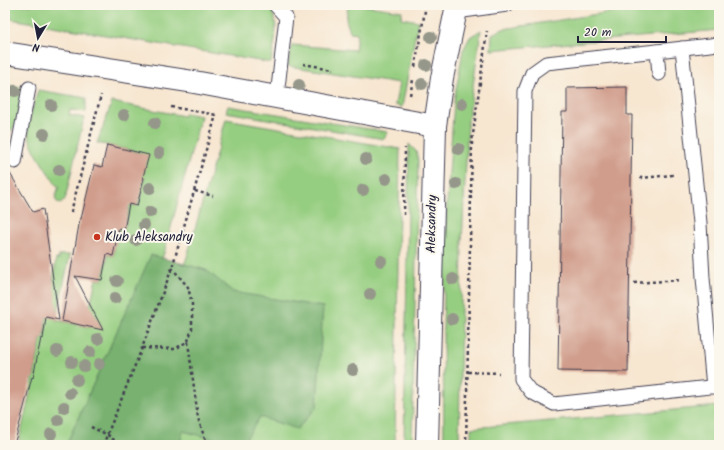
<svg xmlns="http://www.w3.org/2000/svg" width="724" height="450" font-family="Kalam,sans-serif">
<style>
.green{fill:#96ce81;stroke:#5c785e}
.forest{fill:#78b16f;stroke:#4d6a55}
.building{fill:#d09c8b}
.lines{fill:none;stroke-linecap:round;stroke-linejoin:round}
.lane-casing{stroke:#423f51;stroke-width:15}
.street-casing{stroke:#423f51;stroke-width:24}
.path{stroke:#423f51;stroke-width:2.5;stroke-dasharray:3 3;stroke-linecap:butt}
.lane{stroke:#fff;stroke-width:13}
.street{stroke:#fff;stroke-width:22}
.tree{fill:#95978a}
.poi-dot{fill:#c8321e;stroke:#fbf7ec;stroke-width:1.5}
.labels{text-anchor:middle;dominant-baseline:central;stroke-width:4;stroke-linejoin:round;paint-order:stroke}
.street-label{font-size:13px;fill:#22223b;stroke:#fbf7ec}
.poi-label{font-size:13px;fill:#22223b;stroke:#fbf7ec;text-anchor:start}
</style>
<rect width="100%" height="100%" fill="#fbf7ec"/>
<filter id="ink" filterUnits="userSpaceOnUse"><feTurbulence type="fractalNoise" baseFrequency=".025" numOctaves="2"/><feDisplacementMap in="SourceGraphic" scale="8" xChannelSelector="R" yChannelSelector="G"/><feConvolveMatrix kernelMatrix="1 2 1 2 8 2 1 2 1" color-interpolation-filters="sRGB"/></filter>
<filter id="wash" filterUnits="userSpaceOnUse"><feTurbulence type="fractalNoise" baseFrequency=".012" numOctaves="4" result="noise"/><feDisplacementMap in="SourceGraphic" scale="16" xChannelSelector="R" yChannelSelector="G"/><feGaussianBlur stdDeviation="0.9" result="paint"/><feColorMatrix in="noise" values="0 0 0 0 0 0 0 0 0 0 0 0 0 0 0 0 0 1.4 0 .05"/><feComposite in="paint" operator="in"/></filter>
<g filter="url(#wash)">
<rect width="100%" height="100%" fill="#f7e6d0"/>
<g class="green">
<path d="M5,5h262c15,16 7,38 4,58l-266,-45z"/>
<polygon points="348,5 361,5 402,11 401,18 418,21 402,107 395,105 399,83 288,66 292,45 355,50 357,33 350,32 346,20"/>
<polygon points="655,5 719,5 719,30 491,50 492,34 503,29"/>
<polygon points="481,30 468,121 462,242 459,445 444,445 443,330 446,217 454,101 463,50 470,37"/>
<path d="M5,85l16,2c-2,16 1,40 -16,48v-34l4,-10 -4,-1z"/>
<path d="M38,90l48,8v14l-16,-2 -1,5 15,3 -19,82 -6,4 -4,-5 4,-13h-2c-9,-14 -31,-43 -29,-59 2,-13 7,-25 10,-37z"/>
<path d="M112,102l72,14 1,-3 16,3 -37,137 -63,172 -10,20h-73l16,-69 7,-37h3l5,-41h2l5,-39h3v-4h11l-14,65 33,7h3l5,-6c-1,-6 -3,-9 -8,-11l7,-31 6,1 6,-25 5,1 6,-27 5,1 6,-25 8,1 7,-28 -10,-2 7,-23 -45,-10z"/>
<polygon points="228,106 388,132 384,139 226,112"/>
<polygon points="226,119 400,149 395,445 113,445 123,427 187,257"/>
<polygon points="409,144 416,151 418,160 412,445 404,445"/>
<polygon points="719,406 719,445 471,445 471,428"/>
</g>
<polygon class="forest" points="151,255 206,270 233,292 323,307 317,407 297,429 260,417 242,445 237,445 183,431 180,445 66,445"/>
<g id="blocks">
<g class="building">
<polygon points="627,87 627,115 632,115 628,372 558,371 562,112 567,112 567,88"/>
<polygon points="107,145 149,155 143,177 144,178 137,206 129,204 124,230 119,228 113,256 107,254 102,280 75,276 103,330 62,321 80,219 81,219 94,165 102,167"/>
<polygon points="5,165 33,212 43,209 59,320 46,317 43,339 41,338 33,378 32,377 14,445 5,445"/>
</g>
</g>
</g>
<g filter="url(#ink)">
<use href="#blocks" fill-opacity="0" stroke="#423f51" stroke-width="1"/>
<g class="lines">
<defs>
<g id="lane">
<polyline points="275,5 286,17 277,97"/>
<polyline points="456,12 507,5"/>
<polyline points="682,48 700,223 703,278 713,387"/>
<polyline points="657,51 546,63 532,73 525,91 521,379 531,392 554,404 719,386"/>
<polyline points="659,74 657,51 719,44"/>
<polyline points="15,162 29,88"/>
</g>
<g id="street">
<polyline points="5,53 194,82 435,126"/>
<polyline points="427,445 435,126 442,78 457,5"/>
</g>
</defs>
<use href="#lane" class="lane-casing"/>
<use href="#street" class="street-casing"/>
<g class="path">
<polyline points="416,5 425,7"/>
<polyline points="303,64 333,69"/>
<polyline points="415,67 426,5"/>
<polyline points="410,95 413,80"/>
<polyline points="171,107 217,115"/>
<polyline points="640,178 673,175"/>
<polyline points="195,191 213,196"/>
<polyline points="71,212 101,95"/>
<polyline points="404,215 405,148"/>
<polyline points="634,283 681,280"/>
<polyline points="188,342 198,418 207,445"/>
<polyline points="142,348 175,349 188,341 192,329 192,304 188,287 172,268"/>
<polyline points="468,372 499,373"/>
<polyline points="91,427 108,435 120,445"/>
<polyline points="103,445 142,348 172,268 216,115"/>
<polyline points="466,445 472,142 487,31"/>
</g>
<use href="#lane" class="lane"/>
<use href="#street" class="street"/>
</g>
<g class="tree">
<circle cx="431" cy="37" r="6"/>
<circle cx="426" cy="65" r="6"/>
<circle cx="422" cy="84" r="6"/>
<circle cx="299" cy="85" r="6"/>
<circle cx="15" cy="91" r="6"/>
<circle cx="462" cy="104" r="6"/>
<circle cx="51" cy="105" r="6"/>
<circle cx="124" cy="115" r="6"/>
<circle cx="155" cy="123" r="6"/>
<circle cx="44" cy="134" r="6"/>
<circle cx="459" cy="149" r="6"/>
<circle cx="159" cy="153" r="6"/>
<circle cx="366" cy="159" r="6"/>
<circle cx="59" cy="170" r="6"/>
<circle cx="386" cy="179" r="6"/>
<circle cx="456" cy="184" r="6"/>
<circle cx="150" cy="188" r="6"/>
<circle cx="363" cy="190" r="6"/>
<circle cx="150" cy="212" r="6"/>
<circle cx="144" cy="225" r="6"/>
<circle cx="136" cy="240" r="6"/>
<circle cx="381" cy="261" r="6"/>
<circle cx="453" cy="279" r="6"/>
<circle cx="117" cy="281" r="6"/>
<circle cx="370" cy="294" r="6"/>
<circle cx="115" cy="298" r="6"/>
<circle cx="452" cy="319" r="6"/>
<circle cx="98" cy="339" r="6"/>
<circle cx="57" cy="351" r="6"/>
<circle cx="90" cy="352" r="6"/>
<circle cx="72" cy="362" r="6"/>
<circle cx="99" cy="364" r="6"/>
<circle cx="84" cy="366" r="6"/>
<circle cx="353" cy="370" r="6"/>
<circle cx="77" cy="380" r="6"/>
<circle cx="70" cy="393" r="6"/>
<circle cx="64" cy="407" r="6"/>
<circle cx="58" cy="420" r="6"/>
<circle cx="51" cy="434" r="6"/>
</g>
</g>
<circle class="poi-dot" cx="97" cy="237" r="4"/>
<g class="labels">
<g class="street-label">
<text transform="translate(432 224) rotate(-89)">Aleksandry</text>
</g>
<g class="poi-label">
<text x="105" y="237">Klub Aleksandry</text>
</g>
</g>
<rect width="724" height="450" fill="none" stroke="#fbf7ec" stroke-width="20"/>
<g transform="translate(38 38) rotate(190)" stroke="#fbf7ec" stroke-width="3" paint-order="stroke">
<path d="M0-3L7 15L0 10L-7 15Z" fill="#22223b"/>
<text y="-6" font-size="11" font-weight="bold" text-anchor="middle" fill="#22223b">N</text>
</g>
<path d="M578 36v6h88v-6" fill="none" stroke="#22223b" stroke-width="2"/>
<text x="584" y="36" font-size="12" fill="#22223b" stroke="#fbf7ec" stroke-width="3" paint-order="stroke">20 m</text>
</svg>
